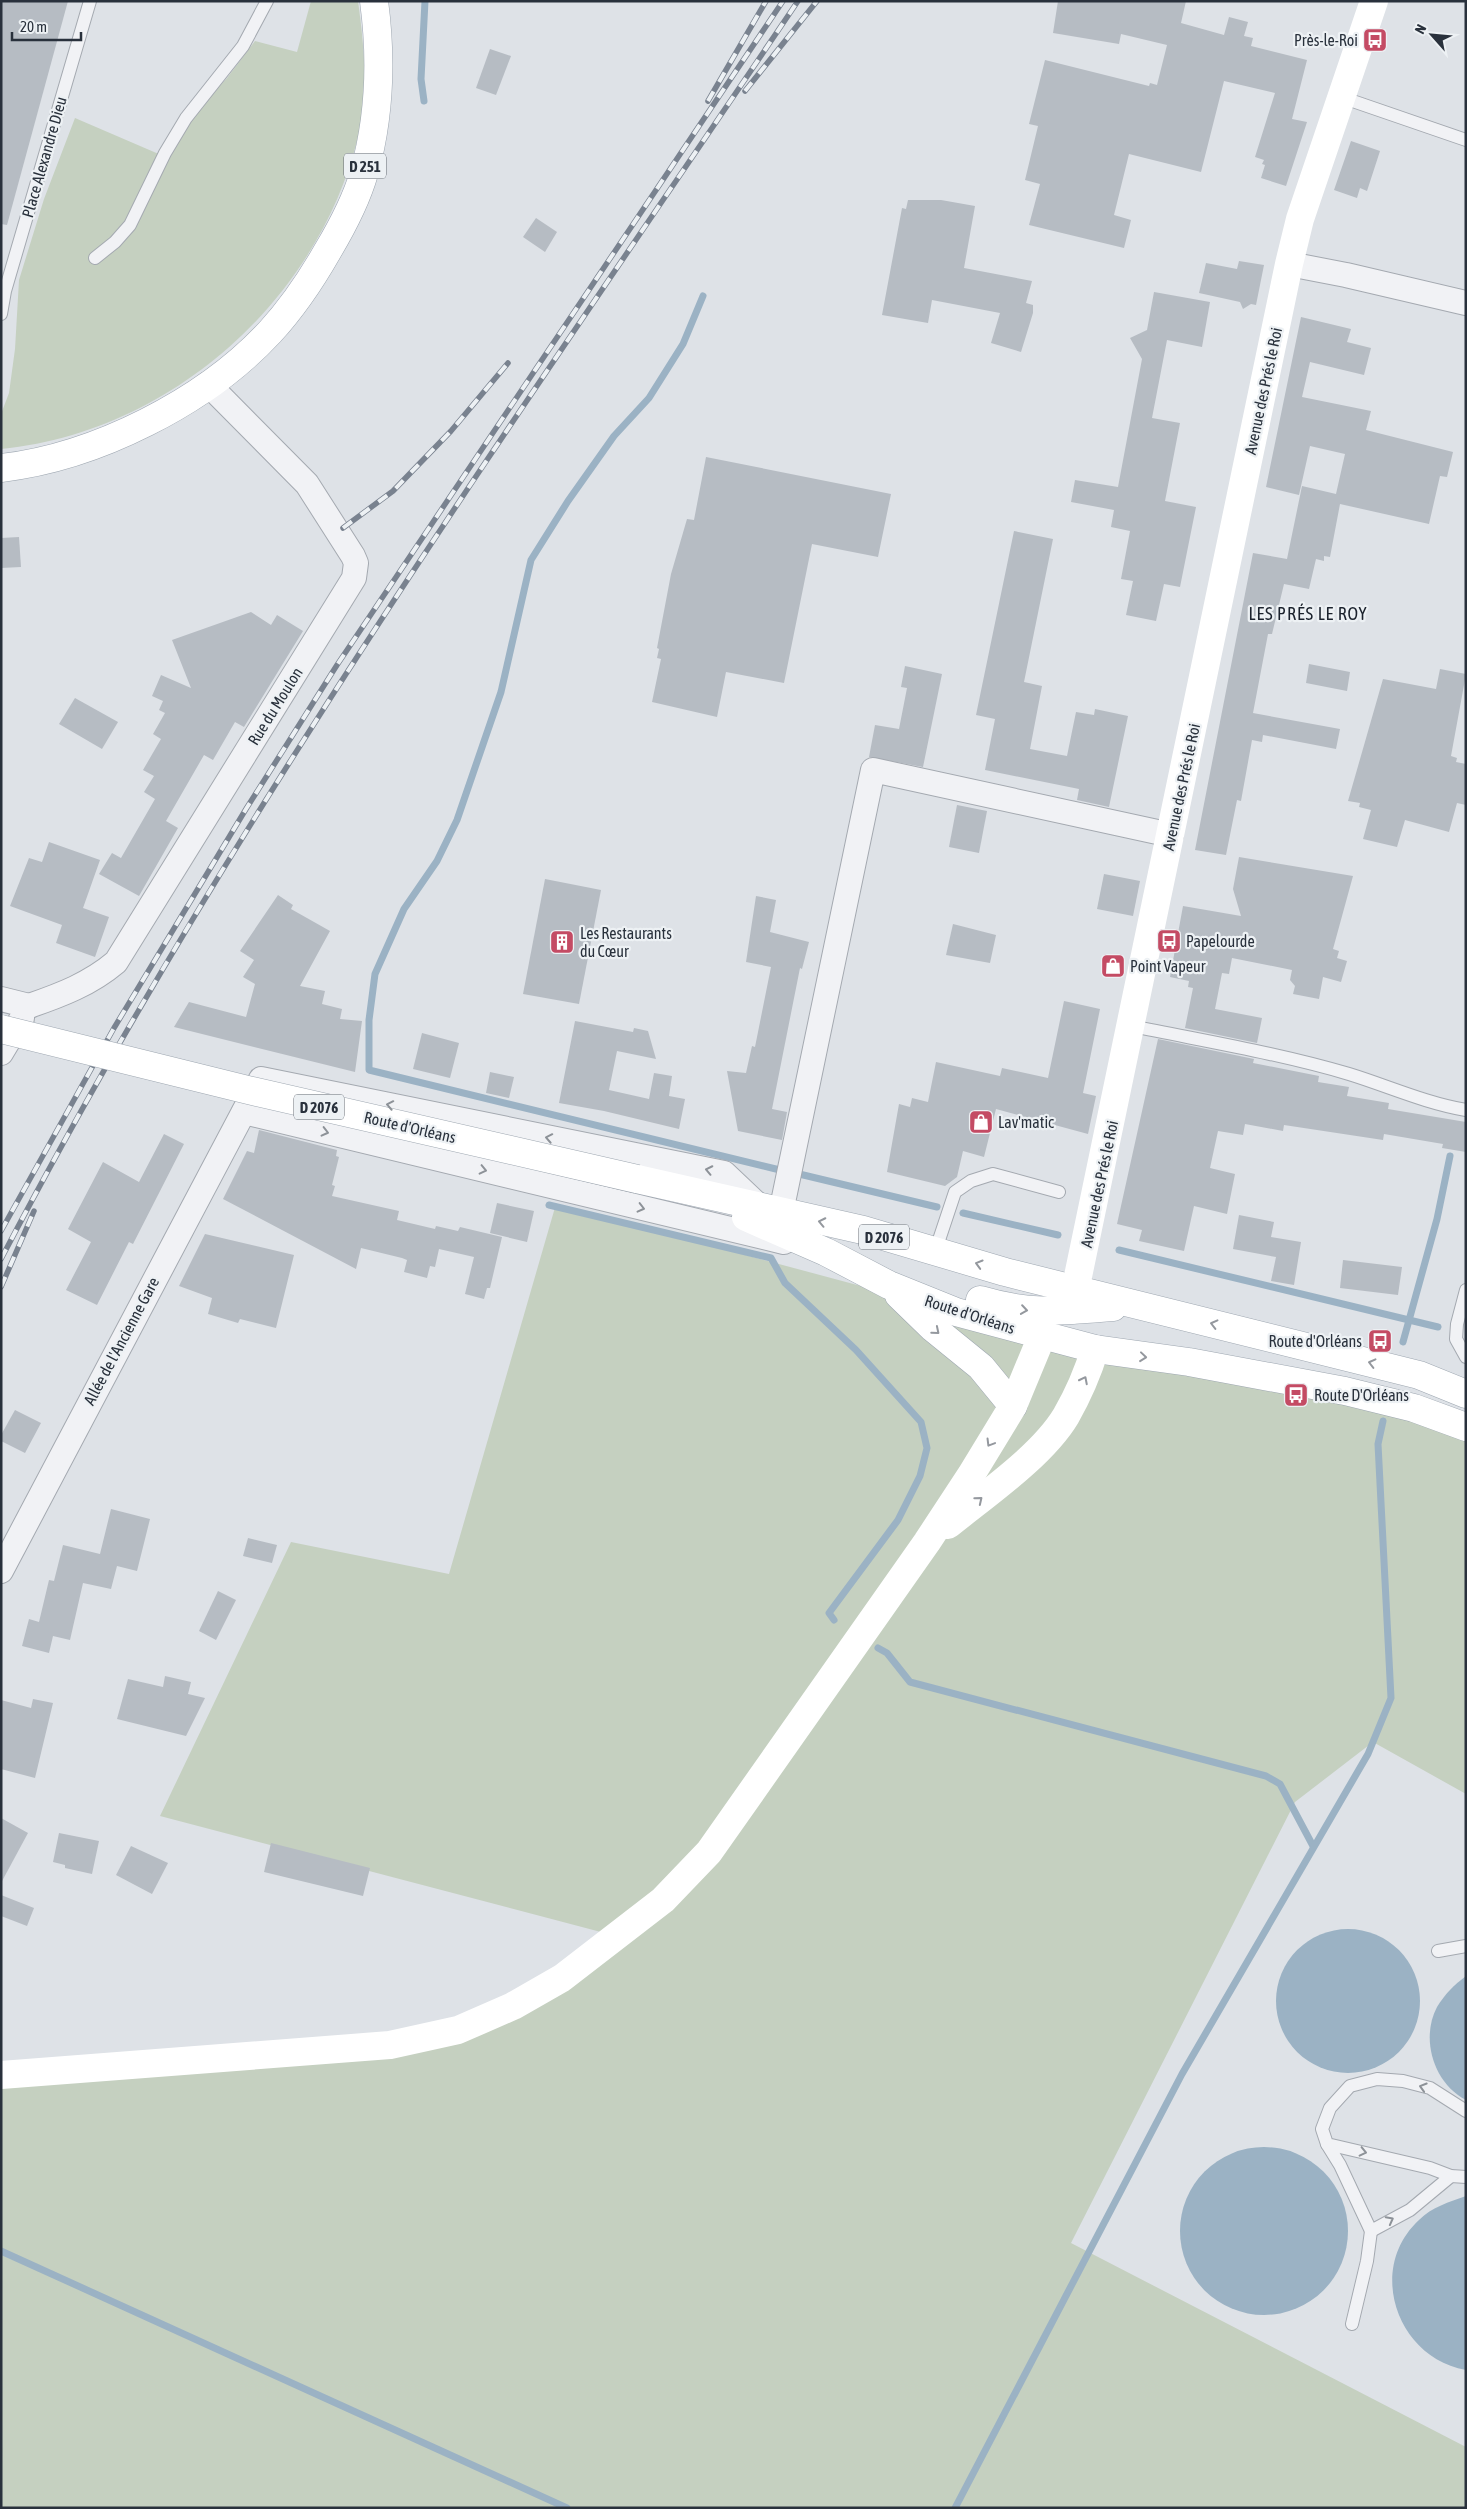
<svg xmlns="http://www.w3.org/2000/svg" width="1467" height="2509" font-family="'Asap Condensed',sans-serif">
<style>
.green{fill:#c5d0c0}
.water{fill:#9bb2c4}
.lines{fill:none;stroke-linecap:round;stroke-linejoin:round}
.stream{stroke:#9bb2c4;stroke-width:7}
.building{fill:#b6bcc3}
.service-casing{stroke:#a4a9b0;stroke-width:14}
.minor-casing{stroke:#a4a9b0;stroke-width:26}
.primary-casing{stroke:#9ea7b1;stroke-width:29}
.service{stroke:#f1f2f5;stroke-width:12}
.minor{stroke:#f1f2f5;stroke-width:24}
.secondary{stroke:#fff;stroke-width:28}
.primary{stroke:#fff;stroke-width:28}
.rail-casing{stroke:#79828f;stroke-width:5.5}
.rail{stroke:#edf1f4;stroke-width:4;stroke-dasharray:11;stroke-linecap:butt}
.primary-bridge-casing{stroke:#9ea7b1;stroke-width:29;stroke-linecap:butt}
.primary-bridge{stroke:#fff;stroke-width:28}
.oneway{stroke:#8d9298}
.oneway2{stroke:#94989e}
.labels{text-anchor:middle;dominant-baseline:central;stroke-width:4.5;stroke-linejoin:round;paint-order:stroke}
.shield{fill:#edf1f4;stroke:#646b73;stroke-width:1}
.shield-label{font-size:15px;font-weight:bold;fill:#29313c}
.poi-label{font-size:16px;fill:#29313c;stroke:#edf1f4;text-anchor:start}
.street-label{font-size:16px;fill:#29313c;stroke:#edf1f4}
.neighbourhood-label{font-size:18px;letter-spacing:1px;fill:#1b222d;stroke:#edf1f4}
</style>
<rect width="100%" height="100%" fill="#dee2e7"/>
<g class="green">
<path d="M311,1h47c6,44 11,92 0,136 -40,164 -189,296 -357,312v-35l8,-21 6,-44 4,-69 25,-81 31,-81 93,40 30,-49 29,-31 28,-37 42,11z"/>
<polygon points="556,1204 1095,1349 1466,1419 1466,1794 1373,1742 1295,1802 1071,2243 1466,2447 1466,2508 1,2508 1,2074 458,2030 616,1936 160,1816 291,1542 449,1574"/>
</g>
<g class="water">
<circle cx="1348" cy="2001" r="72"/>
<path d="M1466,1976v124c-32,-16 -46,-61 -29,-93 8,-13 17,-22 29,-31z"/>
<circle cx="1264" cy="2231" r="84"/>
<path d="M1466,2196v174c-69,-12 -100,-101 -47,-150 13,-13 30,-18 47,-24z"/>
</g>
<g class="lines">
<g class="stream">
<polyline points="424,101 421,79 425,1"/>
<polyline points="703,296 683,344 649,398 614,436 568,501 531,560 501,692 457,820 437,861 404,909 375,974 369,1020 369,1070 780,1170"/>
<polyline points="795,1173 937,1207"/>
<polyline points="549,1205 771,1258 785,1283 856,1350 921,1422 927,1448 920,1476 898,1520 829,1613 834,1620"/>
<polyline points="963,1213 1058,1235"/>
<polyline points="1119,1250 1438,1327"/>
<polyline points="1403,1342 1437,1219 1450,1156"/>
<polyline points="878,1648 887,1653 910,1682 1266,1776 1280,1784 1313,1846"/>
<polyline points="1,2251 567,2508"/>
<polyline points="955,2508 1182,2074 1368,1754 1391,1698 1378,1444 1383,1421"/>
</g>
</g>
<g class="building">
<polygon points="1,1 68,1 7,225 1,224"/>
<polygon points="1058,1 1186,1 1181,23 1224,35 1229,17 1248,22 1244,36 1253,38 1251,46 1307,60 1292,119 1307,122 1286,186 1261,178 1265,165 1262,164 1264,160 1255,157 1275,93 1224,81 1201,172 1129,154 1114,215 1131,220 1124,248 1029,225 1040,184 1025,180 1038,126 1029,124 1045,60 1149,86 1150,83 1157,85 1167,45 1121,34 1119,44 1053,33"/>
<polygon points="490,49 511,56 496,95 476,88"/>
<polygon points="1351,141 1380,151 1367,191 1360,188 1357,198 1334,190"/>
<polygon points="908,200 941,200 975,206 964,268 1032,281 1026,303 1033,305 1033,313 1021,352 991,343 1000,313 932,300 928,323 882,315 902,208 906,209"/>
<polygon points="536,218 557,232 545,252 523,237"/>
<polygon points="1239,261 1264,265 1256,305 1251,304 1243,309 1240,302 1199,293 1206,263 1237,269"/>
<polygon points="1154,292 1210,302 1202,347 1167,340 1152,418 1180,423 1165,501 1196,507 1180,587 1164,584 1156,621 1126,615 1133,581 1121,579 1130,531 1111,527 1114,510 1071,502 1075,480 1118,487 1142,359 1130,338 1147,330"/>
<polygon points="1301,317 1351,329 1347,342 1371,348 1364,375 1310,362 1302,397 1371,411 1366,430 1453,452 1447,477 1440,476 1429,524 1340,504 1330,557 1324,556 1324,561 1316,559 1309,589 1284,584 1272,634 1268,634 1253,713 1340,729 1336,749 1263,735 1262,742 1252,740 1241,801 1237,800 1226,855 1195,850 1253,553 1287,559 1302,486 1336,494 1345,454 1310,446 1299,495 1266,487"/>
<polygon points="706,457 891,494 878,557 812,544 784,683 726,672 717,717 652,702 661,659 657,658 659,649 657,648 671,574 687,519 694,520"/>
<polygon points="1014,531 1053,539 1024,682 1042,686 1030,749 1067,756 1076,712 1094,715 1095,709 1128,716 1109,807 1077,800 1079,789 985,770 995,719 976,715"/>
<polygon points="19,537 21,567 1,568 1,538"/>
<polygon points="251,612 271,625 277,615 303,631 244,727 235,722 213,760 204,755 166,821 178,828 139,896 99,874 112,853 121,858 155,799 144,792 154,776 143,770 161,739 153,734 165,713 159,710 163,701 152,696 161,675 191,688 172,640"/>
<polygon points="1309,664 1350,672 1347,691 1306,683"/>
<polygon points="905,666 942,674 923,767 869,757 875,725 899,729 907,688 901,687"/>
<polygon points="1440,669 1466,674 1451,756 1457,758 1456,762 1466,764 1466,805 1457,803 1449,832 1405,820 1397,847 1363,839 1371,810 1359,807 1360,803 1348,801 1383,679 1436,689"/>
<polygon points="75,698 118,722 102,749 59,724"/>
<polygon points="957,805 987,811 979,853 949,847"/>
<polygon points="49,842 100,860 83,908 109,917 95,957 56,943 62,925 10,906 29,858 42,862"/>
<polygon points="1239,857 1353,876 1333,949 1339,951 1337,958 1347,961 1341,982 1323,977 1319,999 1293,994 1295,986 1290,980 1292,970 1232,958 1229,974 1222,973 1215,1009 1262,1018 1257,1043 1185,1028 1193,988 1188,987 1189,981 1170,977 1183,906 1241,916 1233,889"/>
<polygon points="1104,874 1140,881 1133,916 1097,909"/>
<polygon points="545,879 601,890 579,1004 523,994"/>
<polygon points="278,895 293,905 291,909 330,931 300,986 325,991 322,1004 342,1009 340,1019 362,1021 355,1072 174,1027 189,1002 246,1017 255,984 243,977 254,960 240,951"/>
<polygon points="756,896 776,900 770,932 809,942 802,969 800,968 772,1109 787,1112 782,1140 738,1131 727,1071 746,1073 752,1046 755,1047 771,967 746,962"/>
<polygon points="953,924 996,935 990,963 946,955"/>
<polygon points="1064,1001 1100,1009 1083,1093 1096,1096 1088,1134 996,1109 984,1157 963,1151 957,1177 945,1186 887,1172 899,1104 910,1107 912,1098 928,1102 936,1062 1000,1076 1002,1068 1048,1078"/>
<polygon points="575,1021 633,1032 634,1028 648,1031 656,1059 617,1051 609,1090 649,1099 654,1073 672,1076 669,1096 685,1099 679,1129 604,1111 559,1103"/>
<polygon points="422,1033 459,1043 450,1078 413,1069"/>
<polygon points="1158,1039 1254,1059 1253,1063 1319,1076 1318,1082 1349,1087 1347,1096 1389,1103 1388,1109 1466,1122 1466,1152 1442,1148 1443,1144 1384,1134 1383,1140 1284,1125 1283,1131 1245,1124 1243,1135 1218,1131 1210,1168 1235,1174 1227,1214 1194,1206 1184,1251 1139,1241 1142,1230 1117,1224"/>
<polygon points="490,1072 514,1077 509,1098 486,1093"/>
<polygon points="259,1130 337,1150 336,1156 339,1157 332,1185 335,1186 332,1196 399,1211 397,1220 435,1229 436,1226 458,1231 460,1227 502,1237 490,1288 487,1288 484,1299 465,1294 474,1257 439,1249 435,1267 430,1266 427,1278 404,1272 407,1260 402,1258 361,1248 356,1269 223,1199 247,1151 254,1153"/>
<polygon points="164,1134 184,1144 133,1244 129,1242 97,1305 66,1290 91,1242 68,1229 103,1162 139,1182"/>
<polygon points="497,1203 534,1211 527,1242 490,1233"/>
<polygon points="1239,1215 1274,1222 1271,1237 1301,1242 1294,1285 1271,1281 1276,1257 1233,1249"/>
<polygon points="205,1234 294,1255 276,1328 240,1319 238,1323 208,1314 212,1298 179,1286"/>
<polygon points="1343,1260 1402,1267 1398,1295 1340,1288"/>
<polygon points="15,1410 41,1423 25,1453 1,1441 1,1435"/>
<polygon points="111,1509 150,1519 137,1571 117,1566 111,1589 83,1583 70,1640 53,1636 49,1653 22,1646 29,1619 39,1622 49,1580 54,1581 63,1545 100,1554"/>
<polygon points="248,1538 277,1545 272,1563 243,1556"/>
<polygon points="218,1591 236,1600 216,1640 199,1631"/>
<polygon points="165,1676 191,1682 188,1694 205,1698 186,1736 117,1719 128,1679 163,1687"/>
<polygon points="33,1699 53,1703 35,1778 1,1769 1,1700 31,1708"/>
<polygon points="1,1818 28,1833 1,1883"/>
<polygon points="59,1833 99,1841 92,1874 65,1868 65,1865 53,1862"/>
<polygon points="271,1843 370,1868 363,1896 264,1872"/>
<polygon points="131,1846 168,1863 152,1894 116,1875"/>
<polygon points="1,1895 34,1908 27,1926 1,1916"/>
</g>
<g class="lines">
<defs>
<g id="service">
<polyline points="1341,97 1466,140"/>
<polyline points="95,258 115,242 130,225 165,153 186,118 243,46 267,1"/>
<polyline points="1,314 5,291 90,1"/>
<path d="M1132,1026c72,15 146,27 217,48 39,12 76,29 117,36"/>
<polyline points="935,1252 955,1192 971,1181 993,1174 1059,1192"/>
<polyline points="1466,1290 1457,1324 1456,1339 1466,1357"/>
<polyline points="1438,1951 1466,1946"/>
<polyline points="1466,2111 1430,2088 1403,2081 1377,2079 1350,2086 1330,2108 1322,2129 1327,2144 1430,2168 1451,2176 1466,2177"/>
<polyline points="1327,2144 1340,2165 1371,2231 1410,2210 1451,2176"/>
<polyline points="1352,2324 1367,2261 1371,2231"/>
</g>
<g id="minor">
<polyline points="1289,264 1346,275 1466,303"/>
<polyline points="1,999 29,1006"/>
<path d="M29,1006c32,-11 61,-22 87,-44l238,-384 2,-15 -3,-7 -46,-72 -99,-100"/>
<polyline points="1,1053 22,1018"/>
<polyline points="244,1112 784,1242"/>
<polyline points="781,1212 873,770 1171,835"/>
<polyline points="1,1571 261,1079 724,1173 761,1208"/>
</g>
<g id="primary">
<path d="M1,468c95,-11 204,-66 269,-136 22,-24 41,-52 57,-80 15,-25 29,-51 37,-79 16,-57 18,-112 10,-172"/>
<polyline points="637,1179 863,1230 1005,1272 1419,1375 1466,1394"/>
<polyline points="746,1217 826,1252 889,1285 956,1312 1095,1349 1189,1362 1345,1391 1414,1408 1466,1427"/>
<polyline points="899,1295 933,1328 981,1367 1013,1406"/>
<path d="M980,1300c50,15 82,11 133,7"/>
</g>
</defs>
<use href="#service" class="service-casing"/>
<use href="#minor" class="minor-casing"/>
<use href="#primary" class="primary-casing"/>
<use href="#service" class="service"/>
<use href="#minor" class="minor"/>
<g class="secondary">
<polyline points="1071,1310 1289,264 1300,219 1374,1"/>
<path d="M948,1525c37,-30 94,-69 118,-109 12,-21 22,-44 29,-67"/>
<polyline points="1,2075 390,2045 458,2030 513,2006 562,1978 663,1900 709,1852 927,1542 971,1475 1013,1406 1042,1336"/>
</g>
<use href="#primary" class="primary"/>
<defs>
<g id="rail">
<polyline points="745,91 817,1"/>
<polyline points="708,101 766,1"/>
<polyline points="343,528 393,491 451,431 508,363"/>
<polyline points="1,1231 114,1028 246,809 337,665 783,1"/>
<path d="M1,1259c230,-441 520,-847 797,-1258"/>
<polyline points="1,1287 34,1211"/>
</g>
</defs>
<use href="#rail" class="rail-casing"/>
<use href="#rail" class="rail"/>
<defs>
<polyline id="primary-bridge" points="1,1029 248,1090 637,1179"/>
</defs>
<use href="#primary-bridge" class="primary-bridge-casing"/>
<use href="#primary-bridge" class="primary-bridge"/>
</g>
<defs><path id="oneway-chevron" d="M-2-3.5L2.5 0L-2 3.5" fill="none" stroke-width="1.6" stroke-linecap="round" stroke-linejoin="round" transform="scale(1.25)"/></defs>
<g class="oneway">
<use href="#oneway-chevron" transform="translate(390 1105) rotate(-169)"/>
<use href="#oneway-chevron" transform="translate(325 1132) rotate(14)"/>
<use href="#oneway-chevron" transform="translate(549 1138) rotate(-169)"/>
<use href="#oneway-chevron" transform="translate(483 1170) rotate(13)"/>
<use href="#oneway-chevron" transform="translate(709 1170) rotate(-168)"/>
<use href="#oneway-chevron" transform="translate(641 1208) rotate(14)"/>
<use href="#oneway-chevron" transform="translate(1423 2087) rotate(-163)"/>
<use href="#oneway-chevron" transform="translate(1363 2152) rotate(13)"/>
<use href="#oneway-chevron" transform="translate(1390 2220) rotate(-28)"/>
</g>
<g class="oneway2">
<use href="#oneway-chevron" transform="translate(822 1222) rotate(-168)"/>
<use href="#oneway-chevron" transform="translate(979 1264) rotate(-164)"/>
<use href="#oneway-chevron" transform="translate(1024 1310) rotate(8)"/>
<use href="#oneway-chevron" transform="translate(1214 1324) rotate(-166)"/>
<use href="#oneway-chevron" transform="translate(936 1331) rotate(40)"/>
<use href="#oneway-chevron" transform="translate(1143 1357) rotate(6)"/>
<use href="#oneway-chevron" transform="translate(1372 1363) rotate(-166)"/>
<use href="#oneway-chevron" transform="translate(1084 1380) rotate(-63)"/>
<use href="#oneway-chevron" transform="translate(990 1443) rotate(121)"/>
<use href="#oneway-chevron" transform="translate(979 1500) rotate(-39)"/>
</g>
<defs>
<symbol id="bus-square" viewBox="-11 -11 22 22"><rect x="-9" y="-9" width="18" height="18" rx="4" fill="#c44b64" stroke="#edf1f4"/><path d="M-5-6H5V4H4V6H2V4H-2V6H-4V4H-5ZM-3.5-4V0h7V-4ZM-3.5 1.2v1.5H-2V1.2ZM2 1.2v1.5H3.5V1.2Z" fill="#fff"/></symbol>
<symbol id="building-square" viewBox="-11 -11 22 22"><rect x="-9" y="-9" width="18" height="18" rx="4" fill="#c44b64" stroke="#edf1f4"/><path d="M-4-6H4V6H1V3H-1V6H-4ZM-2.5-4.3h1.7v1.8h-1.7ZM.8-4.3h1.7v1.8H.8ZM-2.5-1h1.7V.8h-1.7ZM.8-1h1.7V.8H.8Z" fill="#fff"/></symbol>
<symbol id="shop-square" viewBox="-11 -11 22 22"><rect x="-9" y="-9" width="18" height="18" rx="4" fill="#c44b64" stroke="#edf1f4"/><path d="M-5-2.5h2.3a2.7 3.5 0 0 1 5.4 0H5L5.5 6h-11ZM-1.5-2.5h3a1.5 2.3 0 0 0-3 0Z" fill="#fff"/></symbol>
</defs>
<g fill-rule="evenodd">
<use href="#bus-square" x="1361" y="26" width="28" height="28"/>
<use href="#bus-square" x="1155" y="927" width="28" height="28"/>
<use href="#building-square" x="548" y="928" width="28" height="28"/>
<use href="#shop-square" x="1099" y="952" width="28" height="28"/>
<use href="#shop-square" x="967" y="1108" width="28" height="28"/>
<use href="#bus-square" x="1366" y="1327" width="28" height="28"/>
<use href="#bus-square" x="1282" y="1381" width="28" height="28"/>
</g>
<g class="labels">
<g class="shield">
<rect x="344" y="153.5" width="42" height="25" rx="4"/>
<rect x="294" y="1094.5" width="50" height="25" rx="4"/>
<rect x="859" y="1224.5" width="50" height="25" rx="4"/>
</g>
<g class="shield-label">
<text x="365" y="166">D 251</text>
<text x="319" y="1107">D 2076</text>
<text x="884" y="1237">D 2076</text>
</g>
<g class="poi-label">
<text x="1358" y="40" text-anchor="end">Près-le-Roi</text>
<text x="580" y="933">Les Restaurants<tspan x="580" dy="18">du Cœur</tspan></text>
<text x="1186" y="941">Papelourde</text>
<text x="1130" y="966">Point Vapeur</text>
<text x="998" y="1122">Lav'matic</text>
<text x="1362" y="1341" text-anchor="end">Route d'Orléans</text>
<text x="1314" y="1395">Route D'Orléans</text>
</g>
<g class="street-label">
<text transform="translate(44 157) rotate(-74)">Place Alexandre Dieu</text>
<text transform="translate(1263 391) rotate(-78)">Avenue des Prés le Roi</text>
<text transform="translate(275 706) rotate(-58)">Rue du Moulon</text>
<text transform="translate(1181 787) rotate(-78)">Avenue des Prés le Roi</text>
<text transform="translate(410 1127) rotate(13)">Route d'Orléans</text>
<text transform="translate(1099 1184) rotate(-78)">Avenue des Prés le Roi</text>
<text transform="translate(970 1314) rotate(18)">Route d'Orléans</text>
<text transform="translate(121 1341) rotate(-62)">Allée de l'Ancienne Gare</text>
</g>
<g class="neighbourhood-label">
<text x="1308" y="613">LES PRÉS LE ROY</text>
</g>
</g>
<rect width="1467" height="2509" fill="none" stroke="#29313c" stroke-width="5"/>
<g transform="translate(1432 35) rotate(297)" stroke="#edf1f4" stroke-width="4" paint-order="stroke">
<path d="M0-4L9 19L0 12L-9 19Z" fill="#29313c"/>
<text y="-8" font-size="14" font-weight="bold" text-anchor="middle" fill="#29313c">N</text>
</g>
<path d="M12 32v8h69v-8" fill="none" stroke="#29313c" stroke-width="2.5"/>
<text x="20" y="32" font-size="15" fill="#29313c" stroke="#edf1f4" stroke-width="4" paint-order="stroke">20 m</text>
</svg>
